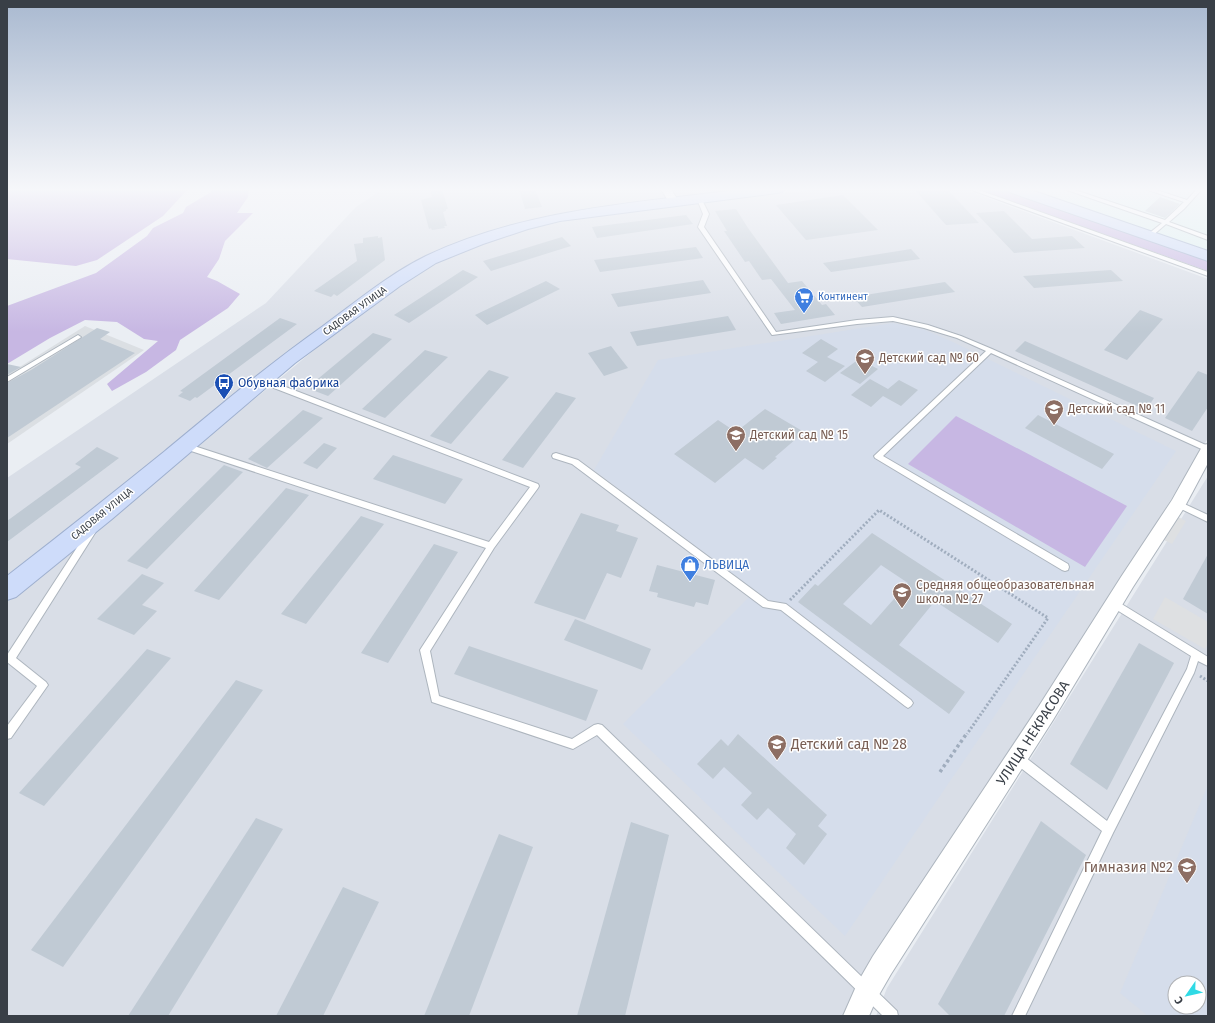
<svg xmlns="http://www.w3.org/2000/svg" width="1215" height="1023" font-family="'Fira Sans',sans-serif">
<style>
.residential{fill:#d9dee7;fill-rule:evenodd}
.industrial{fill:#dbdfe3}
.education{fill:#d5ddeb;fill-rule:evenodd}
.medical{fill:#dff2f2}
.green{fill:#c7b7e3}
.parking{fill:#dee0e2}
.building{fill:#c0cad4;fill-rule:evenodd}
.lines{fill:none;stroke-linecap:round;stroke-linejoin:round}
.service-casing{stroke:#adb5be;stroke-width:2}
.minor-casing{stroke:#adb5be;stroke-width:2}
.secondary-casing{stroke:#9eafce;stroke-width:2}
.path-far1{stroke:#a0adbe;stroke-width:3;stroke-dasharray:2 2;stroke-linecap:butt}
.path{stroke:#a0adbe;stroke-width:3.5;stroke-dasharray:3 3;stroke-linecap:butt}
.service{fill:#fff;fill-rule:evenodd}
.minor{fill:#fff;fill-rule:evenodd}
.secondary{fill:#cedcfa;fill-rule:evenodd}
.labels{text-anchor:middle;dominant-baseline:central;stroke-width:3;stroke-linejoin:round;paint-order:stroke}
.far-shop-label{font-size:10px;fill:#366cbe;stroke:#fff;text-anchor:start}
.far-street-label{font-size:10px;fill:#393f47;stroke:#fff}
.education-label{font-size:12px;fill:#785e54;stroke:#fff;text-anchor:start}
.transit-label{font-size:12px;fill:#164399;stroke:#fff;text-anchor:start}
.shop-label{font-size:12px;fill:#366cbe;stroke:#fff;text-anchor:start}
.near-street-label{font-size:14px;fill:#393f47;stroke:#fff}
.near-education-label{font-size:14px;fill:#785e54;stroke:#fff;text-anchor:start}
</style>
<rect width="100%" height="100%" fill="#eaeef3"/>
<g class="residential">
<polygon points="383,189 750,189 609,206 542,218 439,249 378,288 7,575 7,478 266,303 356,207"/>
<polygon points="821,189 963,189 1208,279 1208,438 1076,656 867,965 843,1016 7,1016 7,599 278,380 356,315 436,261 489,241 533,228 592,215"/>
<path d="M1208,476v540h-332l11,-28zM1175,983h24v24h-24z"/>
</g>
<polygon class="industrial" points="85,326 144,350 7,444 7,375"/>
<g class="education">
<polygon points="893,323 925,330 953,342 1176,451 946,787 845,936 623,724 755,591 594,470 658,360"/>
<path d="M1208,785v231h-60l-28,-23zM1175,983h24v24h-24z"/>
</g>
<polygon class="medical" points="1025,189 1208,189 1208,251"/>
<g class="green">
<polygon points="7,189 188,189 163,216 97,260 76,266 7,259"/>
<polygon points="211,189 249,189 248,197 237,213 253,213 225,241 219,259 207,277 217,281 240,294 228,308 180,340 176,350 146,372 112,391 107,384 158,341 144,339 117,322 85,320 50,338 7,364 7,306 96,273 147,236 153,228 183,213 186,207 211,192"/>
<polygon points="976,189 1002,189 1208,260 1208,271"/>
<polygon points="956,416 1127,506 1085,567 908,464"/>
</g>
<g class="parking">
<polygon points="1176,516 1186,521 1172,544 1162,539"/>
<polygon points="1165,597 1208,622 1208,643 1205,649 1153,619"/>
</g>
<g class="building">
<polygon points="430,189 442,189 448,209 446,209 446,211 443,212 447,226 444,226 445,228 432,230 431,228 429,229 421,200 432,197"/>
<polygon points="519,189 535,189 542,207 525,209"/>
<polygon points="914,189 947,189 979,223 946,225"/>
<polygon points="843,195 878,230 806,240 776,205"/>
<polygon points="1160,197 1180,204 1165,218 1145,211"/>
<polygon points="736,209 748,228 788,283 802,281 822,305 826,304 835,315 781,324 774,313 795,310 771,279 762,280 749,261 745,262 724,231 727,231 715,211"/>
<polygon points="1004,211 1032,239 1072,236 1085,248 1014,253 976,213"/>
<polygon points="686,215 693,224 597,238 592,227"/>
<polygon points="378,236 378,238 382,237 385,260 337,296 334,294 331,297 314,291 357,261 354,244 363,243 363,238"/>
<polygon points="562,237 571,246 491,271 483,261"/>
<polygon points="696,247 703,258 600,272 594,260"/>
<polygon points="911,249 920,259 831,272 823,263"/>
<polygon points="463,270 478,277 409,323 394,315"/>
<polygon points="1111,270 1123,281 1034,288 1023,276"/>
<polygon points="703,280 711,293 618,307 611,294"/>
<polygon points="546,281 560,289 487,325 475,315"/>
<polygon points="945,282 955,292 862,307 853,297"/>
<polygon points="1140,310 1163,319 1127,360 1104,350"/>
<polygon points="728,316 736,330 637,346 630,332"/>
<polygon points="280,318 297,324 197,398 195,397 190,401 178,396 183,392 180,391"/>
<polygon points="97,328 110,332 100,339 135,353 7,438 7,383 31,370"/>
<polygon points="373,333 392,339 328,396 307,388"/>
<polygon points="821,339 838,349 827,357 845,366 825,382 806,371 818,362 802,353"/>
<polygon points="1025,341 1154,398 1146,410 1015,351"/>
<polygon points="611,346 628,368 604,376 588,353"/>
<polygon points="425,350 448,357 385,418 362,409"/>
<polygon points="859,359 878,369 860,384 840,373"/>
<polygon points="7,364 21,367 7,375"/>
<polygon points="489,370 509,377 451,444 430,436"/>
<polygon points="1198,371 1208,375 1208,407 1192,431 1165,418"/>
<polygon points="870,379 888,389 899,380 918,390 901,406 883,396 871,407 851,395"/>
<polygon points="556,392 576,398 523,468 502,460"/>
<polygon points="765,409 804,432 775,457 777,458 763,470 745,458 715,483 674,454 718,420 736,432"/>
<polygon points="303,410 323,418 267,468 248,459"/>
<polygon points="1038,415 1114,454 1102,469 1025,428"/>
<polygon points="324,443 337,448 317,469 303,463"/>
<polygon points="97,447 119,458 7,542 7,521 81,467 75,464"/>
<polygon points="393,455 463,479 445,504 373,479"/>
<polygon points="224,465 243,472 147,569 127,561"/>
<polygon points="286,488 309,495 219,600 194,591"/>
<polygon points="581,513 619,525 616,531 638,538 621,578 607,573 585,620 534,603"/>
<polygon points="361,516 384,524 306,624 281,614"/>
<path d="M872,533l140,91 -14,19 -63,-42 -36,44 66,47 -16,22 -151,-112 17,-18 3,2zM881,565l27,18 -37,42 -28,-21z"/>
<polygon points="434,544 458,552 388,663 361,653"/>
<polygon points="1208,554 1208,614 1183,599"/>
<polygon points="657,565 715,580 708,605 696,602 694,607 657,597 658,593 649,591"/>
<polygon points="142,574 164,583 142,605 157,611 134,635 97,619"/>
<polygon points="575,619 651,649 642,670 564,640"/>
<polygon points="1139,643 1174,663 1107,790 1070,764"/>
<polygon points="469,646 598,690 586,721 454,674"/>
<polygon points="147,649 171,658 44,806 19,793"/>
<polygon points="236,680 263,690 63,967 31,950"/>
<polygon points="738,734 827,815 818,826 827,834 804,865 786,848 796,834 768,808 757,820 741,805 752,793 724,767 713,779 697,764 721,739 728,746"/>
<polygon points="256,818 283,829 168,1016 128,1016"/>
<polygon points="1041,821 1086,855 1004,1016 950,1016 938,1004"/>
<polygon points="631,822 669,835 625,1016 577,1016"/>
<polygon points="499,834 533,847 469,1016 424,1016"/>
<polygon points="343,887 379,902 323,1016 276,1016"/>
</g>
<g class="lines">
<defs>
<g id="service">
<polygon points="969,189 976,189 1208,272 1208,276"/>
<polygon points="1064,189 1072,189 1165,220 1184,202 1145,189 1153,189 1187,200 1197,189 1202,189 1184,209 1169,222 1208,236 1208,240 1166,224 1151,237 1147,237 1147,235 1162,223"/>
<polygon points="697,198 701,198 709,214 704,227 776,332 857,320 893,317 928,325 961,336 992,349 1208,446 1208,452 991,353 883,456 1068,564 1069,567 1068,570 1065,571 1062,570 875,458 874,456 986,351 957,338 924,328 893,321 857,324 772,335 698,227 703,214 697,199"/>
<polygon points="78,335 81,337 80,338 7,382 7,377"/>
<polygon points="261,379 265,379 538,484 539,486 538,488 494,548 430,651 439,696 572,739 594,725 598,724 602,725 897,1011 898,1016 883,1016 597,735 573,749 432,702 420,650 486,548 182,448 181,446 185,443 188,444 489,542 530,487 261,383"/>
<polygon points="556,453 578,460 768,601 786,604 911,700 913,703 911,706 908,708 905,706 781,610 763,607 572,464 553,458 552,456 553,454"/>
<polygon points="1178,501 1208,515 1208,522 1175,506 1174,504 1175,502"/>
<polygon points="92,528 95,529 96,531 95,533 16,658 46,682 48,685 11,738 7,739 7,726 37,686 7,662 7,655 89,529"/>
<polygon points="1115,600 1208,657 1208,666 1198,661 1194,673 1113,833 1025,1016 1012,1016 1102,831 1013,762 1012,758 1013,754 1017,753 1021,754 1107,821 1187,669 1191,656 1112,607 1111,604 1112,601"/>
</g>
<g id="minor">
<polygon points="661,189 671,189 679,202 678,204 670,204"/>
<polygon points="1208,444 1208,463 1184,508 1133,587 1053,720 891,974 876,1000 869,1016 843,1016 858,982 873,956 1039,706 1121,577 1172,500 1203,445"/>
</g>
<g id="secondary">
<path d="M744,189h40l-2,3 -5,1 -217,28 -32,8 -45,15 -47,19 -36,23 -105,77 -183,156 -96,78 -9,3v-24c53,-41 106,-83 158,-125 52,-43 103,-86 158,-125 33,-24 66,-52 103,-70 99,-47 210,-53 318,-67z"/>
<polygon points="1007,189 1028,189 1208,251 1208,261 1009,192"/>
</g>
</defs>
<use href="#service" class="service-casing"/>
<use href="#minor" class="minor-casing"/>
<use href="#secondary" class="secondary-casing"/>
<g class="path-far1">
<polyline points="790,600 879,510 1048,618 967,734"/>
<polyline points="1200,676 1208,681"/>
</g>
<polyline class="path" points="940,772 967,733"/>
<use href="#service" class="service"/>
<use href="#minor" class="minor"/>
<use href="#secondary" class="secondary"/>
</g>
<linearGradient id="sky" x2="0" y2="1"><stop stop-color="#a9b9d0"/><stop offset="0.57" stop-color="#f6f7fa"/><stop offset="1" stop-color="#f6f7fa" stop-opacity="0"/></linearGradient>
<rect width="1215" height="332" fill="url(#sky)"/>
<defs>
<symbol id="supermarket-pin" viewBox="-11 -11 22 30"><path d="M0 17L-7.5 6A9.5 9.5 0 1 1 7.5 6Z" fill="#3f7fe0" stroke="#fff"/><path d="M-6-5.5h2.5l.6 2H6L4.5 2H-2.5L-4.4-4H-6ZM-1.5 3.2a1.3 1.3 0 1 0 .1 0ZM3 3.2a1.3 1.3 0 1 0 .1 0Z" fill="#fff"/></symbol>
<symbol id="school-pin" viewBox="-11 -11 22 30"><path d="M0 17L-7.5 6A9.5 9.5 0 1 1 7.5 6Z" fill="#8d6e63" stroke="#fff"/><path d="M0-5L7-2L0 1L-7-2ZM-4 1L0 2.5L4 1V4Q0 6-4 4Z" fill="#fff"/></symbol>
<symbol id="bus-pin" viewBox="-11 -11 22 30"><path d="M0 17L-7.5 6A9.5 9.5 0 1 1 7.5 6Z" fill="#1a4fb4" stroke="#fff"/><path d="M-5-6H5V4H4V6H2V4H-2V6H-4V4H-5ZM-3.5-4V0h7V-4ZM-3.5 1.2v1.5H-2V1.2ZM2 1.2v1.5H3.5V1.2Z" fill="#fff"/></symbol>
<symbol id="shop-pin" viewBox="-11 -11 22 30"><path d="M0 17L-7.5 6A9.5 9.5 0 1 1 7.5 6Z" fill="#3f7fe0" stroke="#fff"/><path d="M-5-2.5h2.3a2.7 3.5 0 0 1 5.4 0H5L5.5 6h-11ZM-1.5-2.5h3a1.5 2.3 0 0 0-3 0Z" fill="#fff"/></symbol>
</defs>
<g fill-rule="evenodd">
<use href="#supermarket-pin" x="793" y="286" width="22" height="30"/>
<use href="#school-pin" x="854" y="347" width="22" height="30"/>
<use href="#bus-pin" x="213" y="372" width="22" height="30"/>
<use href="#school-pin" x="1043" y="398" width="22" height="30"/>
<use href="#school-pin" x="725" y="424" width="22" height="30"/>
<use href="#shop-pin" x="679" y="554" width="22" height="30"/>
<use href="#school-pin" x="891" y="581" width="22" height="30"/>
<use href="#school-pin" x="766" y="733" width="22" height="30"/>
<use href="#school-pin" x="1176" y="856" width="22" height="30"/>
</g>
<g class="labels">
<g class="far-shop-label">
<text x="818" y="297">Континент</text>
</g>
<g class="far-street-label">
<text transform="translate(355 311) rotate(-36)">САДОВАЯ УЛИЦА</text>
<text transform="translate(102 514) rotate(-39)">САДОВАЯ УЛИЦА</text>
</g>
<g class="education-label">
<text x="879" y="358">Детский сад № 60</text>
<text x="1068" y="409">Детский сад № 11</text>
<text x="750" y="435">Детский сад № 15</text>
<text x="916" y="585">Средняя общеобразовательная<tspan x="916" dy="14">школа № 27</tspan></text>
</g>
<g class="transit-label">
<text x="238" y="383">Обувная фабрика</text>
</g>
<g class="shop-label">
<text x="704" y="565">ЛЬВИЦА</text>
</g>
<g class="near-street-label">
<text transform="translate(1033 733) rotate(-57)">УЛИЦА НЕКРАСОВА</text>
</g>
<g class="near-education-label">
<text x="791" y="744">Детский сад № 28</text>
<text x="1173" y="867" text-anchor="end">Гимназия №2</text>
</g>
</g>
<rect width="1215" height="1023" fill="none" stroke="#393f47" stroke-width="16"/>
<g transform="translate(1187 995) rotate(236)"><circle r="19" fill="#ffffff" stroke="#b0b2b5"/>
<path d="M0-3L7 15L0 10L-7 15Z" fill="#2fdae5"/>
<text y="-6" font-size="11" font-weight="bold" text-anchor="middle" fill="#393f47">С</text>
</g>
</svg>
